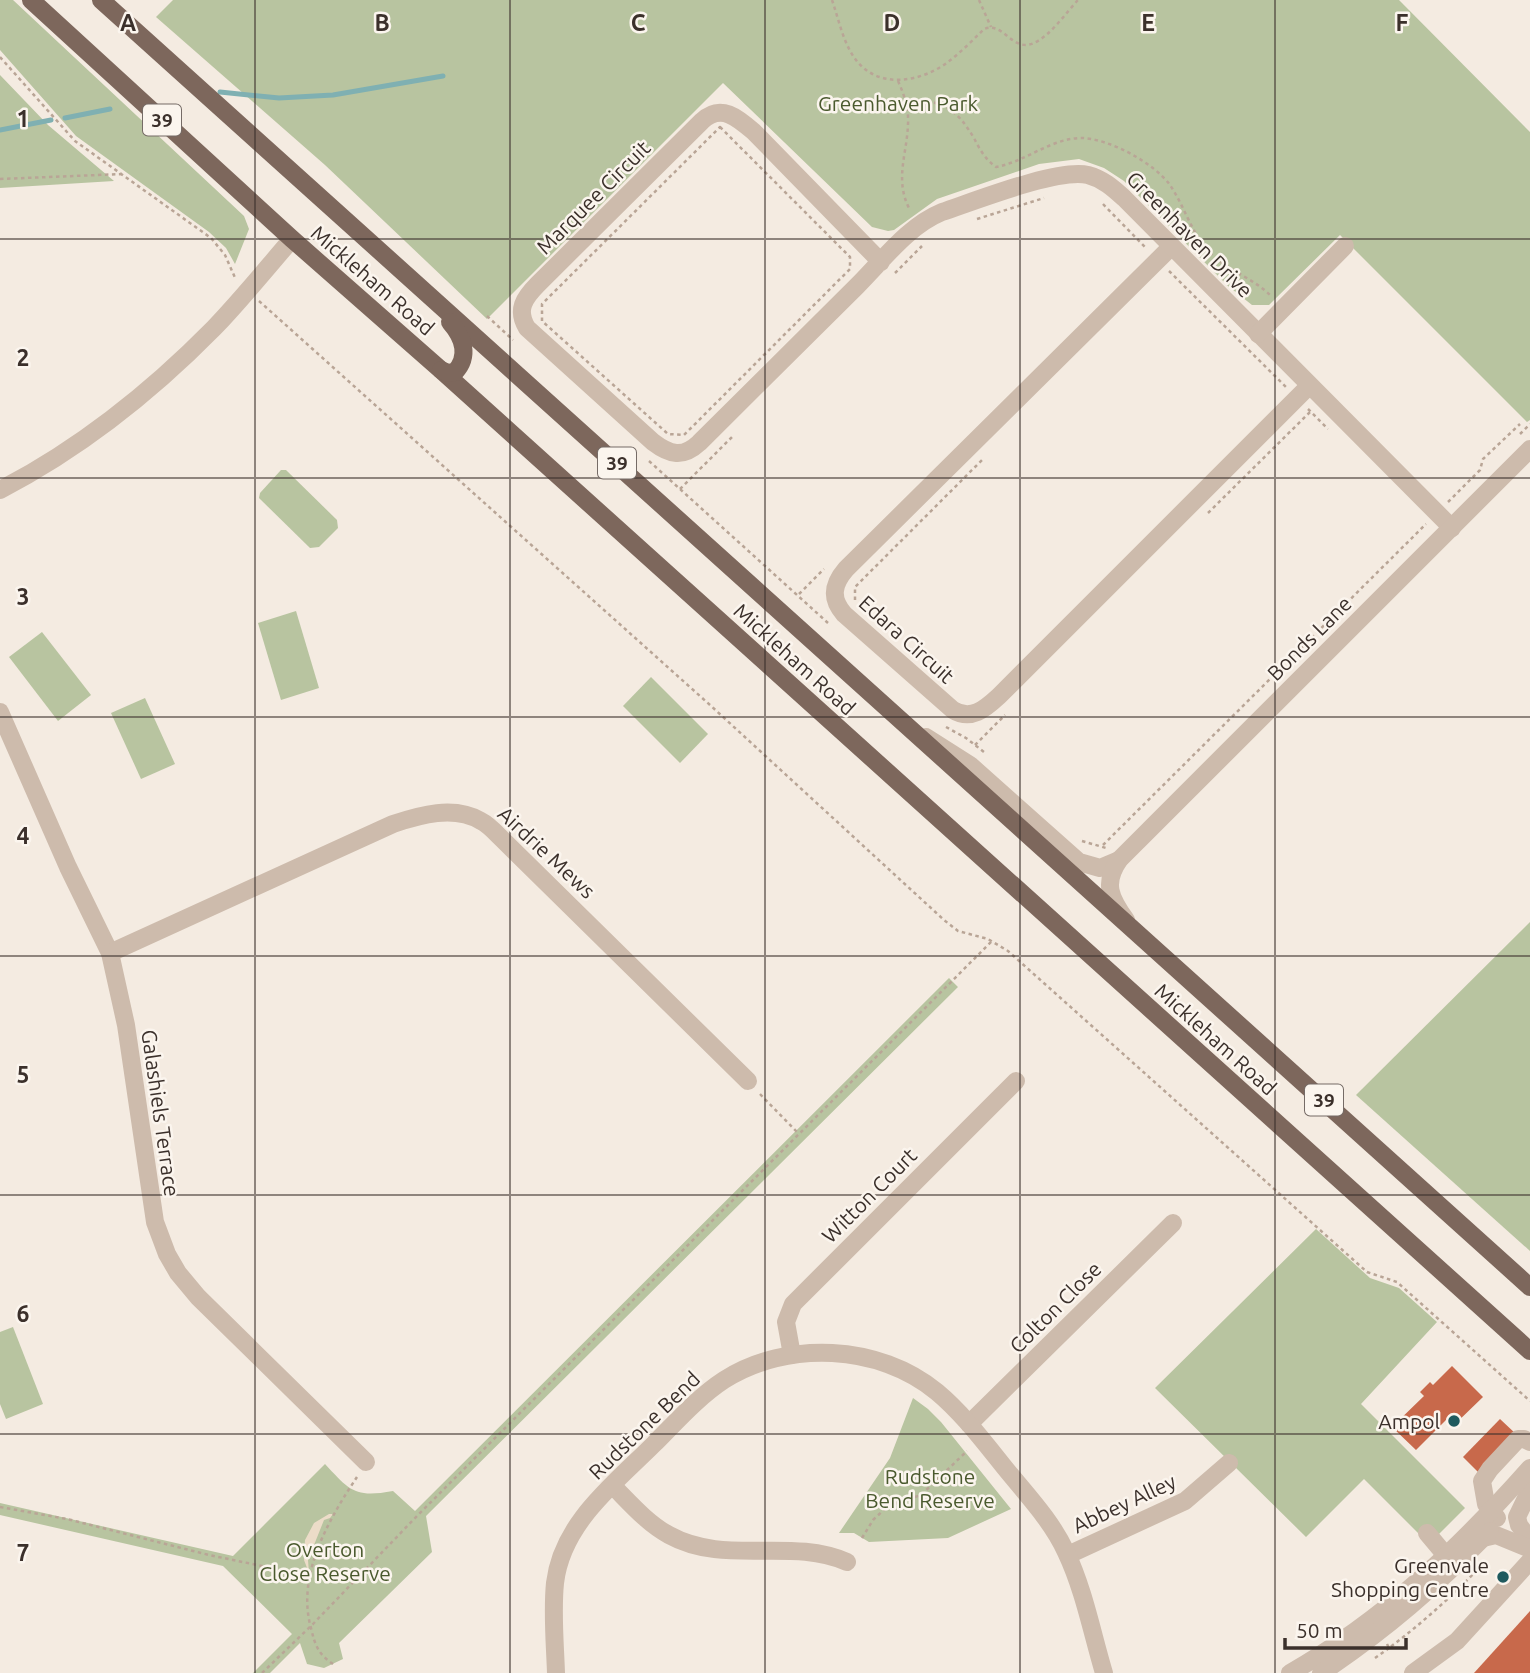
<svg xmlns="http://www.w3.org/2000/svg" width="1530" height="1673" font-family="Ubuntu,sans-serif">
<style>
.green{fill:#b8c4a0}
.plaza{fill:#ecdcc8}
.lines{fill:none;stroke-linecap:round;stroke-linejoin:round}
.stream{stroke:#7fb0b2;stroke-width:5}
.building{fill:#c8694b}
.path{stroke:#b9a596;stroke-width:2.5;stroke-dasharray:3.5 3.5;stroke-linecap:butt}
.minor{stroke:#cdbbac;stroke-width:18}
.major{stroke:#7d675c;stroke-width:18}
.grid{fill:none;stroke:#3b302b;stroke-width:2;stroke-opacity:0.55}
.poi-dot{fill:#1f5a5e;stroke:#fbf5ee;stroke-width:2.5}
.labels{text-anchor:middle;dominant-baseline:central;stroke-width:5;stroke-linejoin:round;paint-order:stroke}
.shield{fill:#fbf5ee;stroke:#756b66;stroke-width:2}
.shield-label{font-size:19px;font-weight:bold;fill:#3b302b}
.park-label{font-size:21px;fill:#4a5a2e;stroke:#fbf5ee}
.street-label{font-size:21px;fill:#3b302b;stroke:#fbf5ee}
.poi-label{font-size:21px;fill:#3b302b;stroke:#fbf5ee;text-anchor:end}
.grid-label{font-size:23px;text-anchor:middle;font-weight:bold;fill:#3b302b;stroke:#fbf5ee;stroke-width:5;stroke-linejoin:round;paint-order:stroke}
</style>
<rect width="100%" height="100%" fill="#f4ebe1"/>
<g class="green">
<polygon points="0,0 13,0 244,216 249,229 235,264 226,248 209,232 76,136 0,50"/>
<polygon points="173,0 1399,0 1530,132 1530,420 1527,422 1340,235 1269,305 1252,305 1228,286 1124,181 1104,168 1079,159 1039,164 937,199 894,230 888,231 872,227 723,83 487,319 325,165 156,17"/>
<polygon points="0,75 48,125 114,181 0,188"/>
<polygon points="281,470 286,470 337,520 338,528 319,547 310,548 259,498 260,493"/>
<polygon points="296,611 319,688 281,700 258,623"/>
<polygon points="42,632 91,695 58,721 9,657"/>
<polygon points="651,677 708,734 680,763 623,706"/>
<polygon points="145,698 175,764 141,779 111,713"/>
<polygon points="1530,922 1530,1251 1356,1095"/>
<path d="M949,978l9,9 -532,529 6,36 -93,91 4,16 -19,9 -17,-4 -7,-21 -30,30h-17l39,-39 -69,-68 -223,-51v-12l233,53 92,-92c25,27 30,34 68,27l22,20z"/>
<polygon points="1316,1229 1370,1278 1399,1288 1437,1322 1361,1404 1465,1508 1429,1544 1364,1479 1306,1537 1155,1388"/>
<polygon points="13,1327 43,1404 6,1419 0,1404 0,1332"/>
<polygon points="913,1398 928,1409 941,1422 1011,1509 948,1538 869,1542 854,1533 839,1533 890,1458"/>
</g>
<polygon class="plaza" points="329,1514 333,1514 330,1518 324,1520 308,1560 309,1573 304,1560 305,1540 314,1523"/>
<g class="lines">
<g class="stream">
<polyline points="220,92 279,98 333,95 443,76"/>
<polyline points="65,118 110,109"/>
<polyline points="0,130 51,120"/>
</g>
</g>
<g class="building">
<polygon points="1452,1366 1483,1397 1453,1426 1447,1419 1416,1450 1392,1427 1424,1396 1420,1392 1430,1382 1433,1385"/>
<polygon points="1500,1419 1517,1435 1480,1474 1463,1457"/>
<polygon points="1530,1611 1530,1673 1474,1673"/>
</g>
<g class="lines">
<g class="path">
<path d="M832,0c7,20 11,43 24,60 23,30 65,22 92,2 13,-10 25,-22 36,-33 20,-8 28,24 50,14 17,-8 31,-29 44,-43"/>
<polyline points="979,0 991,27"/>
<polyline points="0,57 75,141 211,238 225,255 236,280"/>
<path d="M898,81c6,13 11,28 10,43 -1,31 -14,56 2,86"/>
<path d="M906,102c35,-5 52,8 69,38 5,10 11,20 21,27 29,-5 55,-29 86,-29 28,1 72,25 88,47 15,22 22,50 41,69 18,17 44,25 61,43"/>
<polygon points="720,127 850,257 850,269 684,435 668,434 542,321 542,304"/>
<polyline points="0,179 122,174"/>
<polyline points="1103,204 1147,249"/>
<polyline points="977,219 1044,198"/>
<polyline points="1169,271 1286,387"/>
<polyline points="895,273 922,246"/>
<polyline points="259,301 710,705 944,920 958,931 988,939 1008,951 1367,1272 1397,1282 1530,1401"/>
<polyline points="487,316 513,340"/>
<polyline points="1308,409 1328,429"/>
<polyline points="1520,434 1530,424"/>
<polyline points="649,461 828,623"/>
<polyline points="680,489 732,437"/>
<polyline points="1448,502 1480,470 1483,459 1520,424"/>
<polyline points="1208,513 1310,412"/>
<polyline points="799,594 824,569"/>
<polyline points="855,600 855,587 982,460"/>
<polyline points="946,727 966,738 984,752"/>
<polyline points="975,745 1005,715"/>
<polyline points="1082,841 1106,848"/>
<polyline points="1103,845 1426,524"/>
<polyline points="760,1094 799,1134"/>
<polyline points="0,1507 67,1519 209,1555 310,1576"/>
<polyline points="862,1538 873,1520 888,1506 921,1495 967,1451"/>
<path d="M1387,1644l2,4c32,-24 61,-50 89,-79"/>
<polyline points="1375,1658 1389,1648"/>
<path d="M333,1664c-15,-10 -18,-19 -22,-36 -15,-53 18,-109 46,-151"/>
<polyline points="262,1673 313,1624 417,1516 992,941"/>
</g>
<g class="minor">
<path d="M1171,247l-325,322c-13,15 -16,29 -2,45l109,96c18,11 32,-1 46,-14l310,-310"/>
<path d="M881,262l-127,-130c-16,-14 -33,-29 -52,-11l-164,163c-14,14 -22,26 -11,44l126,114c17,13 30,16 46,1l158,-157c27,-27 51,-60 85,-74 33,-11 116,-44 146,-37 15,4 25,13 36,23l328,330"/>
<polyline points="1258,334 1345,246"/>
<path d="M0,490c79,-41 152,-99 214,-162 27,-28 52,-59 78,-89"/>
<polyline points="0,712 68,867 110,953 126,1025 155,1222 167,1254 178,1273 198,1297 366,1462"/>
<polyline points="926,737 970,765 1079,862 1100,868 1119,860"/>
<path d="M1126,920c-16,-22 -23,-37 -7,-60l411,-411"/>
<path d="M110,953l283,-129c27,-9 61,-19 88,-3 8,4 15,12 21,18l246,242"/>
<polyline points="792,1355 786,1322 793,1304 1016,1081"/>
<polyline points="969,1424 1173,1223"/>
<path d="M613,1486c17,17 34,37 56,49 56,31 121,2 178,27"/>
<polyline points="1530,1490 1517,1517 1519,1525 1530,1540"/>
<polyline points="1497,1518 1486,1504 1482,1481 1490,1469 1518,1439 1524,1439 1530,1442"/>
<polyline points="1427,1533 1453,1564"/>
<polyline points="1483,1538 1496,1535 1530,1549"/>
<polyline points="1068,1555 1185,1501 1229,1463"/>
<path d="M556,1673c-1,-30 -4,-60 -1,-90 7,-60 59,-99 99,-139 22,-22 44,-47 70,-64 63,-40 155,-36 213,12 24,20 44,46 64,71 22,28 50,56 65,89 18,38 26,81 38,121"/>
<path d="M1290,1673c94,-53 169,-125 240,-205"/>
<path d="M1321,1673c65,-43 115,-87 169,-142"/>
<polyline points="1413,1673 1457,1641 1530,1561"/>
</g>
<g class="major">
<polyline points="31,0 292,239 441,370 1530,1351"/>
<polyline points="101,0 1530,1287"/>
<path d="M441,370l7,3 7,-1c15,-16 8,-35 -5,-50"/>
</g>
</g>
<path class="grid" d="M255,0v1673M510,0v1673M765,0v1673M1020,0v1673M1275,0v1673M0,239h1530M0,478h1530M0,717h1530M0,956h1530M0,1195h1530M0,1434h1530"/>
<g class="poi-dot">
<circle cx="1454" cy="1421" r="7"/>
<circle cx="1503" cy="1577" r="7"/>
</g>
<g class="labels">
<g class="shield">
<rect x="143" y="104.5" width="38" height="31" rx="5"/>
<rect x="598" y="447.5" width="38" height="31" rx="5"/>
<rect x="1305" y="1084.5" width="38" height="31" rx="5"/>
</g>
<g class="shield-label">
<text x="162" y="120">39</text>
<text x="617" y="463">39</text>
<text x="1324" y="1100">39</text>
</g>
<g class="park-label">
<text x="898" y="103">Greenhaven Park</text>
<text x="930" y="1476">Rudstone<tspan x="930" dy="24">Bend Reserve</tspan></text>
<text x="325" y="1549">Overton<tspan x="325" dy="24">Close Reserve</tspan></text>
</g>
<g class="street-label">
<text transform="translate(593 197) rotate(-45)">Marquee Circuit</text>
<text transform="translate(1190 234) rotate(45)">Greenhaven Drive</text>
<text transform="translate(373 280) rotate(41)">Mickleham Road</text>
<text transform="translate(1309 638) rotate(-45)">Bonds Lane</text>
<text transform="translate(907 639) rotate(42)">Edara Circuit</text>
<text transform="translate(795 659) rotate(42)">Mickleham Road</text>
<text transform="translate(547 852) rotate(43)">Airdrie Mews</text>
<text transform="translate(1216 1039) rotate(42)">Mickleham Road</text>
<text transform="translate(161 1113) rotate(82)">Galashiels Terrace</text>
<text transform="translate(869 1195) rotate(-45)">Witton Court</text>
<text transform="translate(1055 1307) rotate(-45)">Colton Close</text>
<text transform="translate(644 1425) rotate(-44)">Rudstone Bend</text>
<text transform="translate(1124 1503) rotate(-25)">Abbey Alley</text>
</g>
<g class="poi-label">
<text x="1440" y="1421">Ampol</text>
<text x="1489" y="1565">Greenvale<tspan x="1489" dy="24">Shopping Centre</tspan></text>
</g>
</g>
<g class="grid-label">
<text x="128" y="31">A</text>
<text x="382" y="31">B</text>
<text x="638" y="31">C</text>
<text x="892" y="31">D</text>
<text x="1148" y="31">E</text>
<text x="1402" y="31">F</text>
<text x="23" y="127">1</text>
<text x="23" y="366">2</text>
<text x="23" y="605">3</text>
<text x="23" y="844">4</text>
<text x="23" y="1083">5</text>
<text x="23" y="1322">6</text>
<text x="23" y="1561">7</text>
</g>
<path d="M1285 1638v10h121v-10" fill="none" stroke="#3b302b" stroke-width="3.5"/>
<text x="1296" y="1638" font-size="21" fill="#3b302b" stroke="#fbf5ee" stroke-width="5" paint-order="stroke">50 m</text>
</svg>
